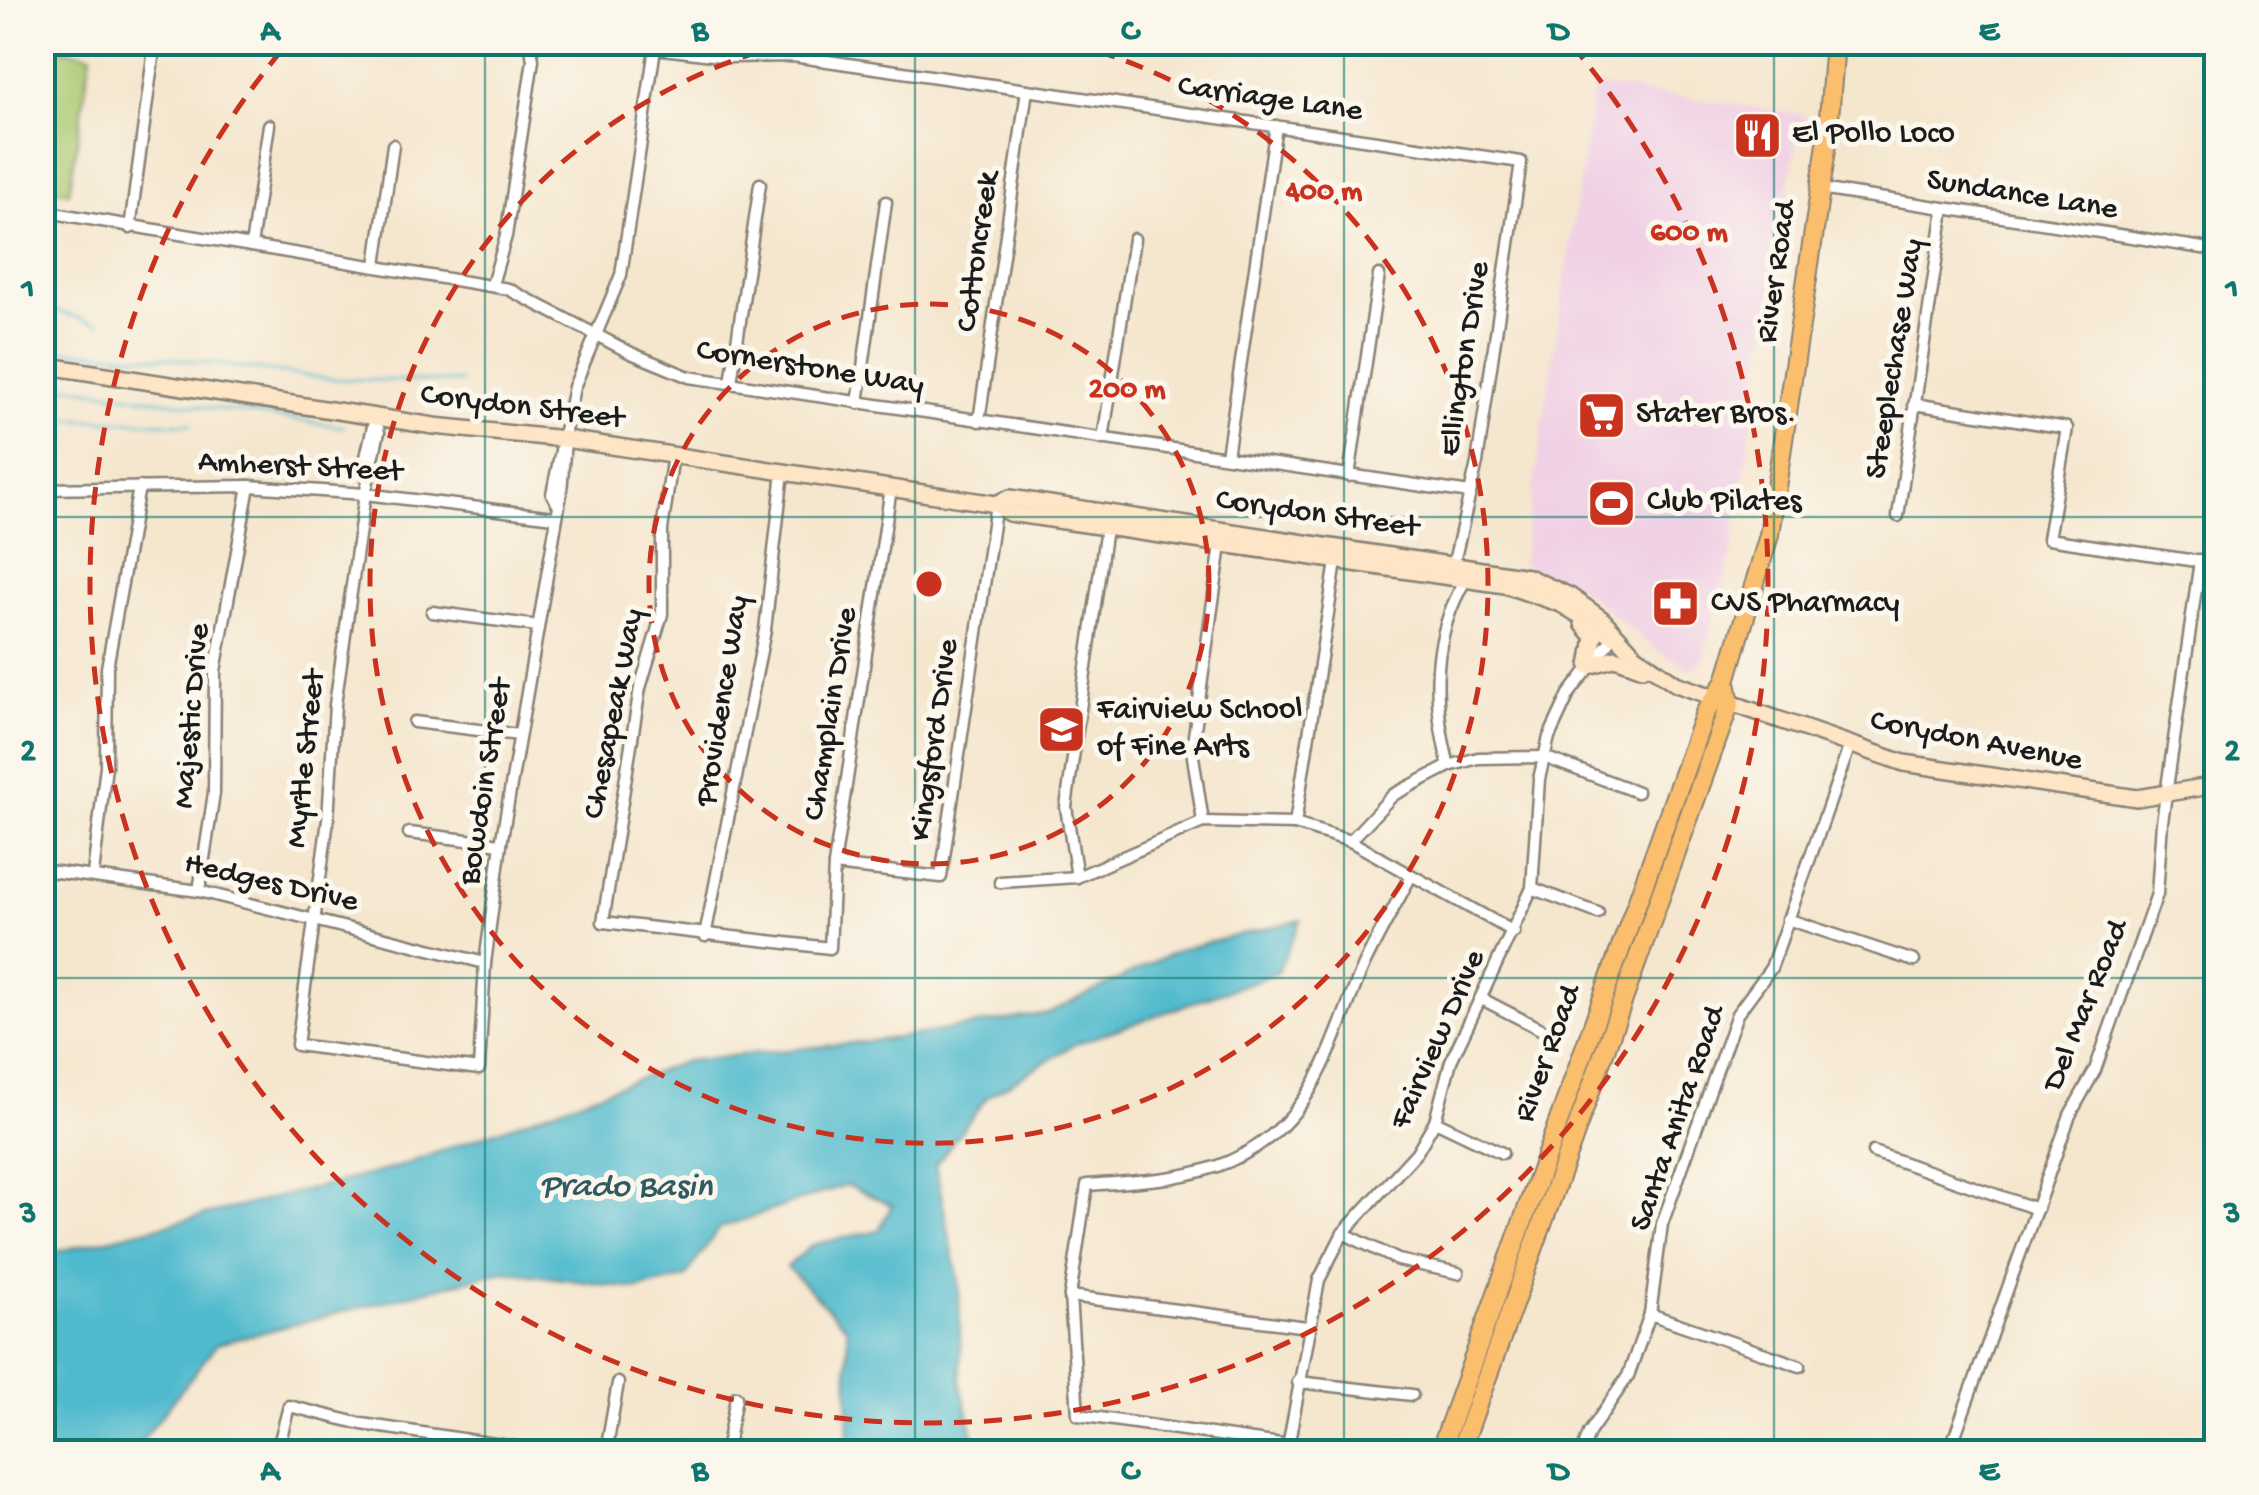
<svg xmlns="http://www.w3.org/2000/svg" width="2259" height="1495" font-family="'Gochi Hand',sans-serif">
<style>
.built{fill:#f0d0e5}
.green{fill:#a9c870;stroke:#627246;stroke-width:2.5}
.water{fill:#50bacd;stroke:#366b74;stroke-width:2.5}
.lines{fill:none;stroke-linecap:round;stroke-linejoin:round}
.stream{stroke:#50bacd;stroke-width:2.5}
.street-casing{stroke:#888175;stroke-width:15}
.secondary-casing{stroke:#888175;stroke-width:20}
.primary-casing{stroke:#888175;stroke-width:22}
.street{stroke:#fff;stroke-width:10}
.secondary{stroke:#fde5c5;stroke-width:15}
.primary{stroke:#fabe6d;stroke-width:18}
.grid{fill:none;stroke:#0f766e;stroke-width:2.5;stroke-opacity:0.55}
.ring{fill:none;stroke:#c8321e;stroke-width:5;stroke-dasharray:18 12}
.labels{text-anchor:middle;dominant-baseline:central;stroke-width:10;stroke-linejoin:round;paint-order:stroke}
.street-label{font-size:32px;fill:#1c1c1c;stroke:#fbf7ec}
.poi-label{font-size:32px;fill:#1c1c1c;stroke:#fbf7ec;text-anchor:start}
.water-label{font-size:35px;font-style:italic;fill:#315b63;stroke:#fbf7ec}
.centre{fill:#c8321e;stroke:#fbf7ec;stroke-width:5}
.ring-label{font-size:30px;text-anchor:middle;font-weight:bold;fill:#c8321e;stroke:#fbf7ec;stroke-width:10;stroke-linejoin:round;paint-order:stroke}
.neatline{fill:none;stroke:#0f766e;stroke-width:4}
.grid-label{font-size:32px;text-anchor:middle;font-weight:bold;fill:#0f766e}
</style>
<rect width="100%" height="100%" fill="#fbf7ec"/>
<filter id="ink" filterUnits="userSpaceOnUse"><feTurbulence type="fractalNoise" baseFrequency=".01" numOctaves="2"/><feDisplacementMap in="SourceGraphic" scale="20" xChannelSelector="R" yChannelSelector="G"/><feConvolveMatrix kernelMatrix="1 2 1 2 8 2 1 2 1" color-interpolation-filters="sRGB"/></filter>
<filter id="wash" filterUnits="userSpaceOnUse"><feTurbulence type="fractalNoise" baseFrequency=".0048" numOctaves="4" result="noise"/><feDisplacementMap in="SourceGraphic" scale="40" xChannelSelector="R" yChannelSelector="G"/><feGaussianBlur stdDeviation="2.25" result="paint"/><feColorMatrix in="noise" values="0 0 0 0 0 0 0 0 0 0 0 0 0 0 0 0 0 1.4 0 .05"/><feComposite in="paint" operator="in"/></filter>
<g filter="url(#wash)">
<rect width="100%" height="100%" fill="#f5e6ce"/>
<polygon class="built" points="1594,85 1807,115 1798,127 1731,556 1702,662 1691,669 1655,649 1581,589 1522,564"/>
<polygon class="green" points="43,47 91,54 69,192 43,188"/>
<polygon class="water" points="1301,920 1277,973 1075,1044 987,1097 935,1165 959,1282 961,1384 977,1452 849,1452 847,1328 787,1267 812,1245 879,1230 892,1205 846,1185 719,1228 685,1278 637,1289 503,1271 217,1344 133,1452 43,1452 43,1255 395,1168 686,1061 897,1038 1049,1013 1181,949"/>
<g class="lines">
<g class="stream">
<path d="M42,76c18,16 10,59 8,81l-8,6"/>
<polyline points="42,307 100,324"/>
<polyline points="42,349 169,358 331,379 461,382"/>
<polyline points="42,383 343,427"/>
<polyline points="42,418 191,424"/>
</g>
</g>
</g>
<g filter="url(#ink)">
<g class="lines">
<defs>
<g id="street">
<polyline points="1820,189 2216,250"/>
<polyline points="42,211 508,289 631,353 689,377 1470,493"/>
<polyline points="130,228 155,42"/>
<polyline points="251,246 269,125"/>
<polyline points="376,265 393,145"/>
<polyline points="492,285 506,236 533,60 530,42"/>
<polyline points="731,383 760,184"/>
<polyline points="858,403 886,202"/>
<polyline points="1914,404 2067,428 2048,539 2216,564"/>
<polyline points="375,417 379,432 365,494 335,705 328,820 297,1045 479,1069 485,963 501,844 561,494 565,440"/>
<polyline points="979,421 1027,90"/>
<polyline points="1103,439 1134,239"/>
<polyline points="673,455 662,530 662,614 640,688 603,922 830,948 834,865 891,488"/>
<polyline points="1227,456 1276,126"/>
<polyline points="1349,476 1379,275"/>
<polyline points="368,479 363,470 375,418"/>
<polyline points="42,489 249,486 365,494 554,517"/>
<polyline points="557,503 552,494 574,387 621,275 655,48 729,57 793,56 1521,162 1477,463 1454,562"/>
<polyline points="1898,516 1944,209"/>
<polyline points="432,612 538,626"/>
<polyline points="414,722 519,735"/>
<path d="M1449,766c-18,-69 -17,-130 17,-187"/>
<polyline points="1203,822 1192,750 1221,545"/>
<polyline points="1295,824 1336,562"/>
<polyline points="409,833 501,844"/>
<polyline points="1350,841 1393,795 1449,766 1478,758 1544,757 1637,792"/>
<polyline points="834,865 941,877 996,504"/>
<polyline points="42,870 199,891 485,963"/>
<polyline points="93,874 106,766 107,668 139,487"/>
<polyline points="1077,877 1066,807 1106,528"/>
<polyline points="1000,882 1077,877 1203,822 1295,824 1350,841 1514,932"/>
<polyline points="1532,888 1598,913"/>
<polyline points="199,891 214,793 215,671 249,486"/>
<polyline points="1787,919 1914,961"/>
<polyline points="705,936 765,630 783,472"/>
<polyline points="1482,999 1550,1034"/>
<polyline points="1435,1121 1502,1153"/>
<polyline points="1873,1152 2037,1209"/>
<polyline points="1343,1233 1398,1260 1458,1273"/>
<polyline points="1070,1296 1307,1327"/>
<polyline points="1650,1314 1800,1366"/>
<polyline points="1298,1382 1412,1395"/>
<path d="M1288,1445l-210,-30 -8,-119 17,-111c47,-4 98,-4 143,-24 88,-39 100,-119 134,-196 14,-30 31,-59 47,-89"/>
<polyline points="277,1452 289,1406 362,1424 549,1452"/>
<polyline points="606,1452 618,1383"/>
<polyline points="726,1452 736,1397"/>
<polyline points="1287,1452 1319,1280 1343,1233 1417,1152 1435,1121 1451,1061 1532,888 1539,779 1549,737 1569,694 1614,636"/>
<polyline points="1582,1452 1589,1433 1628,1376 1650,1314 1662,1224 1737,1014 1771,968 1850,745"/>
<polyline points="1949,1452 2070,1115 2095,1070 2157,894 2162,822 2200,561"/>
</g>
<g id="secondary">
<polyline points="42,365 434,426 565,439 996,504 1009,513 1505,585 1561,604 1614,636"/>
<polyline points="996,504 1010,498 1528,577 1570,596 1602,619 1635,655 1676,684 1904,763 2137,798 2216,785"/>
<polyline points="1583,624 1594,637 1589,666"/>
<polyline points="1589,666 1616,658 1643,668"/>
</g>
<g id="primary">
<polyline points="1440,1452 1705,713 1726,681 1769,535 1827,143 1835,42"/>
<polyline points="1460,1452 1730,703 1726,682"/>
</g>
</defs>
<use href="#street" class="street-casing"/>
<use href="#secondary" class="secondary-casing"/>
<use href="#primary" class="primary-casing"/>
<use href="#street" class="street"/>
<use href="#secondary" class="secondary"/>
<use href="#primary" class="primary"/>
</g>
</g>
<path class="grid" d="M485,42v1410M915,42v1410M1344,42v1410M1774,42v1410M42,517h2174M42,978h2174"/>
<g class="ring">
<circle cx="929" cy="584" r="280"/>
<path d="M1069 43A559 559 0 1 1 789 43"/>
<path d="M1572 45A839 839 0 1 1 286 45"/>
</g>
<defs>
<symbol id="restaurant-square" viewBox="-11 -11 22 22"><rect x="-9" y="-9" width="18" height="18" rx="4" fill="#c8321e" stroke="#fbf7ec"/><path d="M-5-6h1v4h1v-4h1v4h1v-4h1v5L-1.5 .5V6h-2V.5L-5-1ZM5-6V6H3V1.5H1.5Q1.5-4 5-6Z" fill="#fff"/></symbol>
<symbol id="supermarket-square" viewBox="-11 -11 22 22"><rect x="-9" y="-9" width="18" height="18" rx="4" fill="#c8321e" stroke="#fbf7ec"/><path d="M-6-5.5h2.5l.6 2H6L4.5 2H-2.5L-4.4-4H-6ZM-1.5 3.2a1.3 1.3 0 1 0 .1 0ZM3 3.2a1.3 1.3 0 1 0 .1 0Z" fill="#fff"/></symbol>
<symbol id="stadium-square" viewBox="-11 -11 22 22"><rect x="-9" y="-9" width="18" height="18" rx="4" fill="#c8321e" stroke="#fbf7ec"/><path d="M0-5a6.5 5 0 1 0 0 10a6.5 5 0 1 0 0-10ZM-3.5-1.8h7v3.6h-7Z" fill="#fff"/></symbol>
<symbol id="pharmacy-square" viewBox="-11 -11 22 22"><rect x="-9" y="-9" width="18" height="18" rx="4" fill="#c8321e" stroke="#fbf7ec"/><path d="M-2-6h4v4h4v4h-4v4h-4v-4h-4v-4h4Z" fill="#fff"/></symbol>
<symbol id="school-square" viewBox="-11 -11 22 22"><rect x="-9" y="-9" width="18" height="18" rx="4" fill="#c8321e" stroke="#fbf7ec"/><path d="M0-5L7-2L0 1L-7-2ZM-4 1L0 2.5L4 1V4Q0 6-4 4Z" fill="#fff"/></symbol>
</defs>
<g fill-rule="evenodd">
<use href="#restaurant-square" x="1730" y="108" width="55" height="55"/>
<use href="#supermarket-square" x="1574" y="388" width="55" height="55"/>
<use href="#stadium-square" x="1584" y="476" width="55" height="55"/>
<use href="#pharmacy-square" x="1648" y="576" width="55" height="55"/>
<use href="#school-square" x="1034" y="702" width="55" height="55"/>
</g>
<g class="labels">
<g class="street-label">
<text transform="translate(1270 100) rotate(8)">Carriage Lane</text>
<text transform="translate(2022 196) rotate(9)">Sundance Lane</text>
<text transform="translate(979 252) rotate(-82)">Cottoncreek</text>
<text transform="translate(1778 272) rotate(-82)">River Road</text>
<text transform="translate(1466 359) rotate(-81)">Ellington Drive</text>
<text transform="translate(1896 359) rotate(-81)">Steeplechase Way</text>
<text transform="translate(810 369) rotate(9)">Cornerstone Way</text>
<text transform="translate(522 408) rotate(7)">Corydon Street</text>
<text transform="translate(300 468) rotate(3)">Amherst Street</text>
<text transform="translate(1317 515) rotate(8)">Corydon Street</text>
<text transform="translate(724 701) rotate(-81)">Providence Way</text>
<text transform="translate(615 714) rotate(-79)">Chesapeak Way</text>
<text transform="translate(832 714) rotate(-81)">Champlain Drive</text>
<text transform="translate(193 716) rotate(-85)">Majestic Drive</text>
<text transform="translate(936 740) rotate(-82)">Kingsford Drive</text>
<text transform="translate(1976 742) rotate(11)">Corydon Avenue</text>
<text transform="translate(307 759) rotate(-84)">Myrtle Street</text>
<text transform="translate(487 782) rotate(-81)">Bowdoin Street</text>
<text transform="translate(271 884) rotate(13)">Hedges Drive</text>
<text transform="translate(2087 1006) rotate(-68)">Del Mar Road</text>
<text transform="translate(1439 1040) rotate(-66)">Fairview Drive</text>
<text transform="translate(1549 1054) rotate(-70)">River Road</text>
<text transform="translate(1679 1119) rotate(-71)">Santa Anita Road</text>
</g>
<g class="poi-label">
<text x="1792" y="135">El Pollo Loco</text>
<text x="1636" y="415">Stater Bros.</text>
<text x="1647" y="503">Club Pilates</text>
<text x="1711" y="604">CVS Pharmacy</text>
<text x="1097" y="711">Fairview School<tspan x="1097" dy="37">of Fine Arts</tspan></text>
</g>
<g class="water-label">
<text x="626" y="1188">Prado Basin</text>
</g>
</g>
<circle cx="929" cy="584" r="15" class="centre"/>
<g class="ring-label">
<text x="1324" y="199">400 m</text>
<text x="1689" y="240">600 m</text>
<text x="1127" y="397">200 m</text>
</g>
<rect width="2259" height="1495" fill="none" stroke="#fbf7ec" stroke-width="110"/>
<rect x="55" y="55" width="2149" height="1385" class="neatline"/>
<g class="grid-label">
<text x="270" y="39">A</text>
<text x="700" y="39">B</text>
<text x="1130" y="39">C</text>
<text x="1559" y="39">D</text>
<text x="1989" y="39">E</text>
<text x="28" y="297">1</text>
<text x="2232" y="297">1</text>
<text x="28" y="759">2</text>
<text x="2232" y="759">2</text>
<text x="28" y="1221">3</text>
<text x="2232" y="1221">3</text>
<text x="270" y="1479">A</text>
<text x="700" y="1479">B</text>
<text x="1130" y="1479">C</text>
<text x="1559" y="1479">D</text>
<text x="1989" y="1479">E</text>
</g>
</svg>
